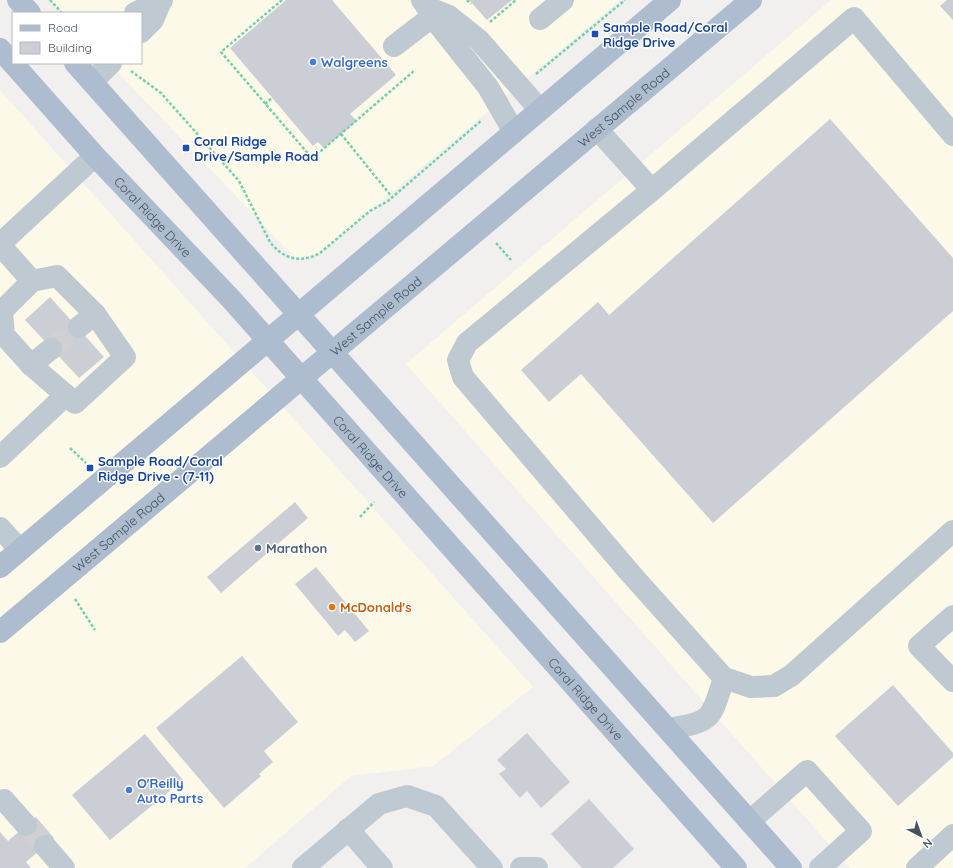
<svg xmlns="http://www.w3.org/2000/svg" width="953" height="868" font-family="Quicksand,sans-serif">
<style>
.commercial{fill:#fdf9e9}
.building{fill:#cbced5}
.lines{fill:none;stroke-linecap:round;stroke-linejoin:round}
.minor-tunnel{stroke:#d0d0d2;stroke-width:22;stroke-dasharray:22 11;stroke-linecap:butt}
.path{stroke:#72d1aa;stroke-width:2.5;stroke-dasharray:3 2;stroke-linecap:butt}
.minor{stroke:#bfc9d2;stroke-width:22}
.major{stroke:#aebcd0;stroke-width:22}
.transit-dot{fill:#1a4fb4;stroke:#fff;stroke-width:1.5}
.shop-dot{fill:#3f7fe0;stroke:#fff;stroke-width:1.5}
.service-dot{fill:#5c6f8a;stroke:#fff;stroke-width:1.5}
.food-dot{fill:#e8710a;stroke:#fff;stroke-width:1.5}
.labels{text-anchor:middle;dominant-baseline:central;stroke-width:3;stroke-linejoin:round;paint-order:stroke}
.transit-label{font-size:13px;font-weight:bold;fill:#164399;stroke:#fff;text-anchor:start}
.shop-label{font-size:13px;font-weight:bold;fill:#366cbe;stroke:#fff;text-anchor:start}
.street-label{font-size:13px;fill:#46515e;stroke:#fff}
.service-label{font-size:13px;font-weight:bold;fill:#4e5e75;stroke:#fff;text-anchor:start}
.food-label{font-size:13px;font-weight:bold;fill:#c56008;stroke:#fff;text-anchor:start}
</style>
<rect width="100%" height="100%" fill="#f2f0ef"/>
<g class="commercial">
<polygon points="50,0 620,0 320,253 296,259 109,63 141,63 141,13 62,13"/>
<polygon points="831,0 953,0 953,868 850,868 406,364"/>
<polygon points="0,90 533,687 433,766 351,776 245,868 0,868"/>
</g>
<g class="building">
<polygon points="286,0 332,0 396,75 350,114 357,121 324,148 318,142 313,146 230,48"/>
<polygon points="469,0 512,0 487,20"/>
<polygon points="947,0 953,0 953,20 940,6"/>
<polygon points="830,119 953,258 953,311 713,523 581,374 549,402 521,370 598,302 609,315"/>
<polygon points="50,297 104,357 79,378 25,320"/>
<polygon points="295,502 308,518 221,593 207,577"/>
<polygon points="316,567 369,631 355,642 345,630 338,636 295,584"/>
<polygon points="242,656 298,722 264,751 273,762 259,774 261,776 224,808 156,728"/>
<polygon points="893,685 953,753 953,757 898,806 835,736"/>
<polygon points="527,733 570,782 541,808 527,791 520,798 499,774 506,769 497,760"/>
<polygon points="145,734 183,780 110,840 72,795"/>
<polygon points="589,799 634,849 613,868 582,868 551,834"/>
<polygon points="36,817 54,838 26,862 31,868 0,868 0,832 8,841"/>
</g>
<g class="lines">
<g class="minor-tunnel">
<polyline points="51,349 79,327"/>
<polyline points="26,825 45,846"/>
</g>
<g class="path">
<polyline points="50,0 62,13"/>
<polyline points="282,0 221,52 311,157 314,157 415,70"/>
<polyline points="467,0 471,4"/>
<polyline points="490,22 516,0"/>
<path d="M131,71l30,22 78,88 31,61c13,17 31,22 50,11l50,-42 18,-10 94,-81"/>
<polyline points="536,74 625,0"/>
<polyline points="265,104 272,98"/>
<polyline points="341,134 392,197"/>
<polyline points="496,243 511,260"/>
<polyline points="70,448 86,463"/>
<polyline points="360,517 374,502"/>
<polyline points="75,599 95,630"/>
</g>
<g class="minor">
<polyline points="422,0 438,24 488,87 514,132"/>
<polyline points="429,8 449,16 479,40 540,110"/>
<polyline points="135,13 162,0"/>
<polyline points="540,19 563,0"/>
<polyline points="141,32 153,20 161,1"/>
<polyline points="394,46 433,16"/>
<polyline points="92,82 111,63"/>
<polyline points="597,129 652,190"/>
<polyline points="953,135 854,18 652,190 467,343 458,360 463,377 631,574 724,678 751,687 774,686 792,675 953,531"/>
<polyline points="0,244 95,156"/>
<polyline points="0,245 32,281"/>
<polygon points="57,276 95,314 125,357 75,403 31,365 4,335 2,311 32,281"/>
<polyline points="79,327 95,314"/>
<polyline points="31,365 51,349"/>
<polyline points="0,457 66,395"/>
<polyline points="0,528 20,550"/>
<polyline points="953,616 919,646 953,681"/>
<path d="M668,729c45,-8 42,-8 56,-51"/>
<polyline points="4,800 26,825"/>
<polyline points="750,821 807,771 861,831 820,868"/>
<polyline points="348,829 382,868"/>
<polyline points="45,846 64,868"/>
<polyline points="303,868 379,804 407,796 436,806 492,868"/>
<polyline points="521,868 537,868"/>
<polyline points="917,868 953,835"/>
</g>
<g class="major">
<polyline points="18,0 30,13"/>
<path id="s1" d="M0,49l95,107 136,143 505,569"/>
<polyline points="75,63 791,868"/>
<polyline points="0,567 670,0"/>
<path id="s2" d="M0,632l751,-632"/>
</g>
</g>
<g class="transit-dot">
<rect x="591" y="30" width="8" height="8" rx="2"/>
<rect x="182" y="144" width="8" height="8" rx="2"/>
<rect x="86" y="464" width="8" height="8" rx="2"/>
</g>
<g class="shop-dot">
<circle cx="313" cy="62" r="4"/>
<circle cx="129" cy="790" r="4"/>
</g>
<circle class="service-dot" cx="258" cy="548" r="4"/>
<circle class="food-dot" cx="332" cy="607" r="4"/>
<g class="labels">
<g class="transit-label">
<text x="603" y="27">Sample Road/Coral<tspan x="603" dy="15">Ridge Drive</tspan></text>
<text x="194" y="141">Coral Ridge<tspan x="194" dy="15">Drive/Sample Road</tspan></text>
<text x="98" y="461">Sample Road/Coral<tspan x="98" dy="15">Ridge Drive - (7-11)</tspan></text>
</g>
<g class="shop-label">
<text x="321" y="62">Walgreens</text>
<text x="137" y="783">O'Reilly<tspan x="137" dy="15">Auto Parts</tspan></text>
</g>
<g class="street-label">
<text stroke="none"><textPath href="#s2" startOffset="815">West Sample Road</textPath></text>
<text stroke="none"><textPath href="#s1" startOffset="227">Coral Ridge Drive</textPath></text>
<text stroke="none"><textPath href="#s2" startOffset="491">West Sample Road</textPath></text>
<text stroke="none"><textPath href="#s1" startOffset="551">Coral Ridge Drive</textPath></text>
<text stroke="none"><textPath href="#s2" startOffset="155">West Sample Road</textPath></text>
<text stroke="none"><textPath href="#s1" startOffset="875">Coral Ridge Drive</textPath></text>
</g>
<g class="service-label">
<text x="266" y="548">Marathon</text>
</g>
<g class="food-label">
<text x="340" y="607">McDonald's</text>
</g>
</g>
<rect x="12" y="12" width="130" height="52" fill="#ffffff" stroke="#b5b9bf"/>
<rect x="20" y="25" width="20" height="6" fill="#aebcd0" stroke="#b5b9bf"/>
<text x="48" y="32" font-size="12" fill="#46515e">Road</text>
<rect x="20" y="42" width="20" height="12" fill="#cbced5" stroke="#b5b9bf"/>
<text x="48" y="52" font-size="12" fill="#46515e">Building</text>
<g transform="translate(921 836) rotate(139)" stroke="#ffffff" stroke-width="3" paint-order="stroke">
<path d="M0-3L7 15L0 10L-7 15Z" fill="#46515e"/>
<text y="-6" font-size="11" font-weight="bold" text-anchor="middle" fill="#46515e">N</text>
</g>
</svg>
